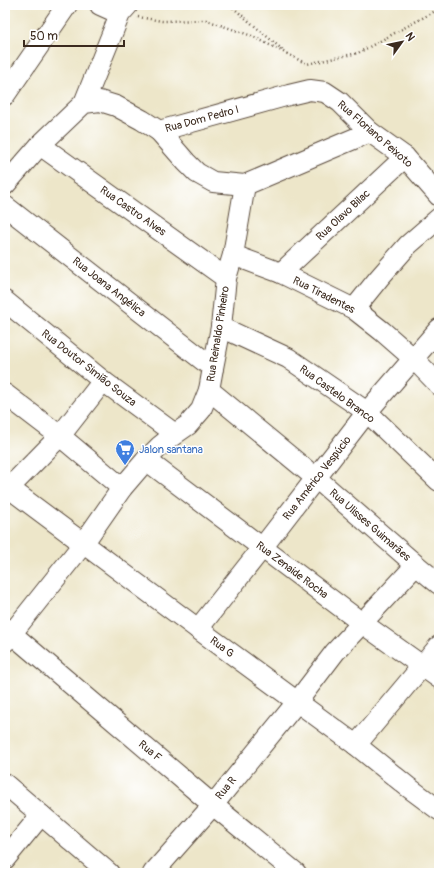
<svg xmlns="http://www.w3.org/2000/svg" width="444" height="878" font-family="Pangolin,sans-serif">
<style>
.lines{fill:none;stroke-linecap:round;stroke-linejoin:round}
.minor-casing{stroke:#564638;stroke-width:22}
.path{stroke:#564638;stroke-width:2.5;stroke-dasharray:1 3;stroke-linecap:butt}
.minor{stroke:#fff;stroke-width:20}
.labels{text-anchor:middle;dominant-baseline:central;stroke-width:3;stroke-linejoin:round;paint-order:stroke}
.street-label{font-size:11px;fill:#3b2a1e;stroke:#fff}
.shop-label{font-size:11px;fill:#366cbe;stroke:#fff;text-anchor:start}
</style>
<rect width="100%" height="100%" fill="#fff"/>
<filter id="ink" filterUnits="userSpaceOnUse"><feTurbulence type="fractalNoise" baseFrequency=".025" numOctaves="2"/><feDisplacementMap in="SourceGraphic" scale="8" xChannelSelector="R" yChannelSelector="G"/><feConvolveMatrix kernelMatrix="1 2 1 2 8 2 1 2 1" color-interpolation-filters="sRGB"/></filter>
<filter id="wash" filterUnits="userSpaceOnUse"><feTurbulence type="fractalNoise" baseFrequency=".012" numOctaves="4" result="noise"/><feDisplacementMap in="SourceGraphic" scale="16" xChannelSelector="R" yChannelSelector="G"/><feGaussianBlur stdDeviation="0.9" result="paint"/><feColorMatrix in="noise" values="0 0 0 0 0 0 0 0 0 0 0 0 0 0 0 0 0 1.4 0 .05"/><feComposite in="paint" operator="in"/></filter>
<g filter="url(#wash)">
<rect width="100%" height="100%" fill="#ede6c9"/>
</g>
<g filter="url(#ink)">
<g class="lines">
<defs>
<g id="minor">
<polyline points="100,5 120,14"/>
<polyline points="5,95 67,5"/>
<polyline points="84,103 120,14 128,5"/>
<polyline points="159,131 186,162 197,173 213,182 245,185 370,132"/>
<polyline points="40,145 226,278"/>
<polyline points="5,185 40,145 84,103 100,101 116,106 142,120 159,131 289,95 310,90 325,92 340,102 370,132 405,157 439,196"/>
<polyline points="5,206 213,368"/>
<polyline points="233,255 281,273 354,309 382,331 414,359 439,385"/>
<polyline points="281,273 405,157"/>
<polyline points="5,301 103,381 175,434"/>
<polyline points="354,309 379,278 408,245 439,218"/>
<polyline points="221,327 288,358 367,412 439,481"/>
<polyline points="209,390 316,478 416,565 439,584"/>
<polyline points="5,394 60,436 122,488"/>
<polyline points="146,460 362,623 439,678"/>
<polyline points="5,485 198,629 356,745 408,787 439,810"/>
<polyline points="9,488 60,436 103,381"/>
<polyline points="5,628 213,805 296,873"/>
<polyline points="198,629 262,548 367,412 439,329"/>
<polyline points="5,642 83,544 122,488 146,460 160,446 175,434 188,425 201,410 209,390 213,368 221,327 226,278 233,255 245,185"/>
<polyline points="356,745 439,646"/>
<polyline points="5,784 109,873"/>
<polyline points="5,859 41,815"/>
<polyline points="153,873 213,805 297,702 335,652 416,565"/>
</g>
</defs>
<use href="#minor" class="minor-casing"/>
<g class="path">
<polyline points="230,5 284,51"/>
<polyline points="138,17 162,21 206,20 252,36 307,64 358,53 439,9"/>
</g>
<use href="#minor" class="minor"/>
</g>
</g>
<defs>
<symbol id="supermarket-pin" viewBox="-11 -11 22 30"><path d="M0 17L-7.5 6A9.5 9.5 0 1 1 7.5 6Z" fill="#3f7fe0" stroke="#fff"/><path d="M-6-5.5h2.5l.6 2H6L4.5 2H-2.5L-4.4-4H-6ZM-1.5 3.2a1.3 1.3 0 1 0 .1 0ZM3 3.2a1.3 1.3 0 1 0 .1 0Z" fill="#fff"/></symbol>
</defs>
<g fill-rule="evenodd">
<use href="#supermarket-pin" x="114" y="438" width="22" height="30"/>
</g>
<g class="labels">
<g class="street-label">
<text transform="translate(202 119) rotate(-15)">Rua Dom Pedro I</text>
<text transform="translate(375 134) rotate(41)">Rua Floriano Peixoto</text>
<text transform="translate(133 211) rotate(35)">Rua Castro Alves</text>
<text transform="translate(343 215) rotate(-43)">Rua Olavo Bilac</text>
<text transform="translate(109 287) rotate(38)">Rua Joana Angélica</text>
<text transform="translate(324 295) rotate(27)">Rua Tiradentes</text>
<text transform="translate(218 334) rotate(-81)">Rua Reinaldo Pinheiro</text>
<text transform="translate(89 368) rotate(38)">Rua Doutor Simião Souza</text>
<text transform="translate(337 394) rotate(36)">Rua Castelo Branco</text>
<text transform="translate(317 478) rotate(-52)">Rua Américo Vespúcio</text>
<text transform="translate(370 525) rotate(41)">Rua Ulisses Guimarães</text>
<text transform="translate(292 570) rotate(37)">Rua Zenaide Rocha</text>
<text transform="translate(222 647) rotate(36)">Rua G</text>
<text transform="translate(150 751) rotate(40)">Rua F</text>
<text transform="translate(226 788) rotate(-51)">Rua R</text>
</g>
<g class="shop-label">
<text x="139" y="449">Jalon santana</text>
</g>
</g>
<rect width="444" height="878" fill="none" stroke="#fff" stroke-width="20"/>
<g transform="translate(402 42) rotate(57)" stroke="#ffffff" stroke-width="3" paint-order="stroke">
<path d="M0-3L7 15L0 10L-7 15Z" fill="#3b2a1e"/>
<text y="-6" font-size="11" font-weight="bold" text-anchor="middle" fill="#3b2a1e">N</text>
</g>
<path d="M24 40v6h100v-6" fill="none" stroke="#3b2a1e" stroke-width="2"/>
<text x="30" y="40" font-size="12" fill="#3b2a1e" stroke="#ffffff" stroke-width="3" paint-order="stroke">50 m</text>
</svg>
